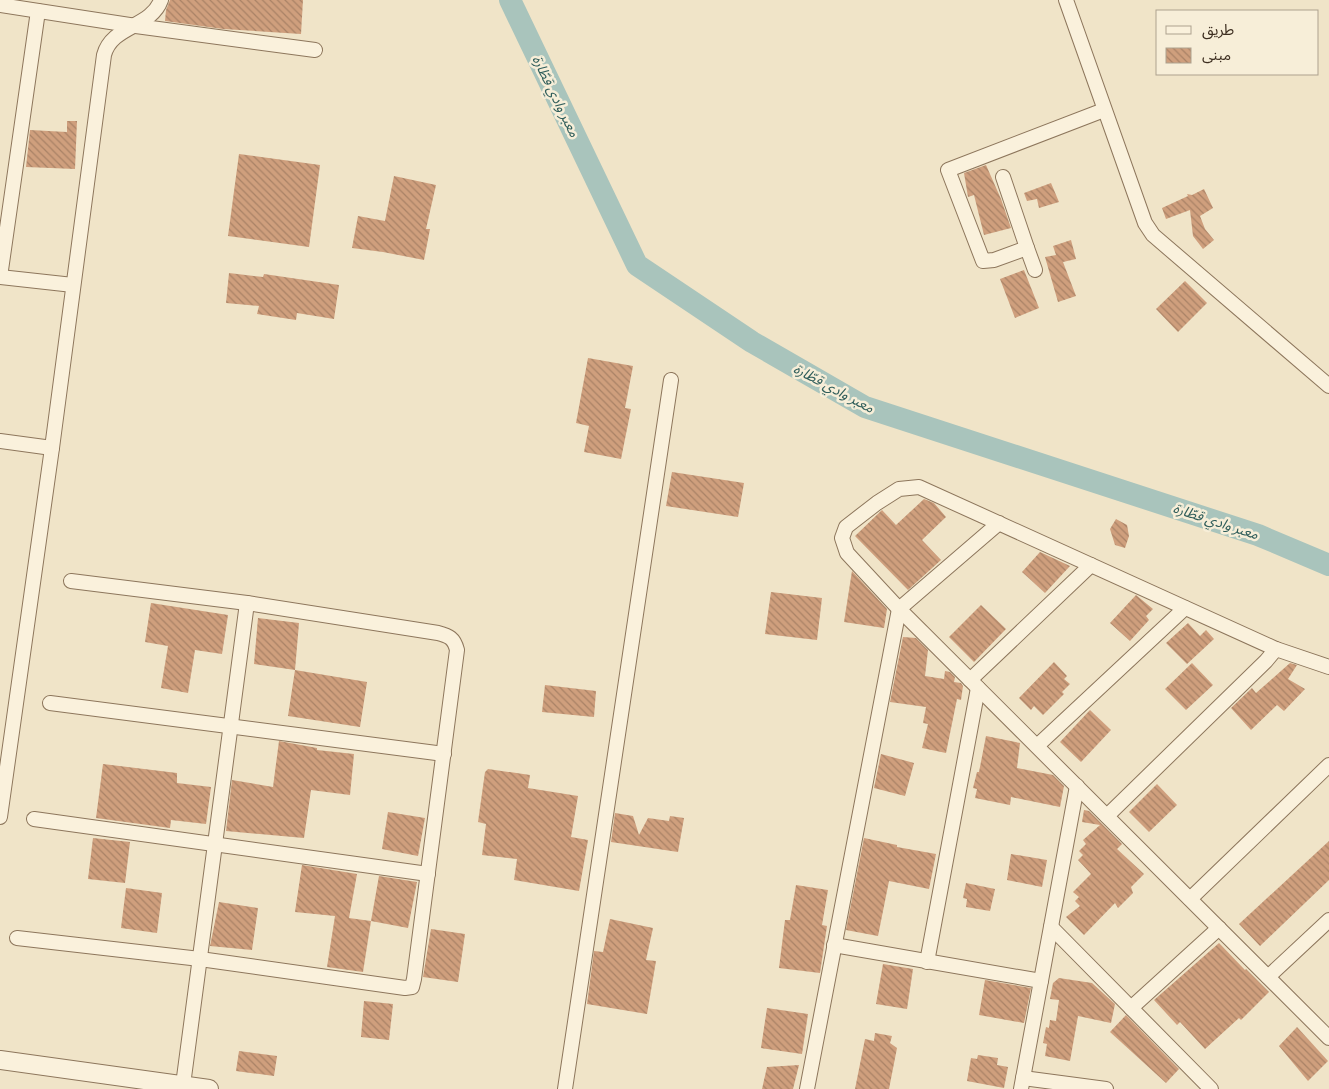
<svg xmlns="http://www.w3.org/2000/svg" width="1329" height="1089" font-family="Merriweather,'Noto Sans Arabic',serif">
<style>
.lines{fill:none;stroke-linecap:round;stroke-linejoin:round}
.river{stroke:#a9c4bc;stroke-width:22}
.building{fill:url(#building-back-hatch)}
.minor-casing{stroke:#8d765c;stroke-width:16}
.tertiary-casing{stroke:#8d765c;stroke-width:20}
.minor{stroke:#faf1dc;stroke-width:14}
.tertiary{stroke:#faf1dc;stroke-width:18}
.labels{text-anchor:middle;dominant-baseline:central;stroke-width:5;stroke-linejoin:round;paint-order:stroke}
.water-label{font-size:14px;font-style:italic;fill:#2f5d5a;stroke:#f7eed8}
</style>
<defs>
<pattern id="building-back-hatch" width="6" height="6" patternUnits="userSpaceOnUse" patternTransform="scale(1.25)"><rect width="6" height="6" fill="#cf9f7d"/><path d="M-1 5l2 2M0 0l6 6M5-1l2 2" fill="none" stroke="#a98266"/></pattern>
</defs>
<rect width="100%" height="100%" fill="#f0e4c8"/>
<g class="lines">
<polyline class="river" points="510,0 637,265 752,342 865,407 1258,535 1329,565"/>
</g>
<g class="building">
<polygon points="170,0 303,0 301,34 223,29 165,21 166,10"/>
<polygon points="67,121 77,121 75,169 26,167 30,130 67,132"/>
<polygon points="239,154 320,165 309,247 228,236"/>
<polygon points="986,165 1001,199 1011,228 984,235 974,195 968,197 964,173"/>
<polygon points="394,176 436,185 426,229 430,229 424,260 383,252 352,248 358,216 385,221"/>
<polygon points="1051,183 1059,202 1039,208 1037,199 1027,201 1024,193"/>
<polygon points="1204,189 1213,208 1200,216 1205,229 1214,240 1203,249 1193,236 1190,210 1166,219 1162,208 1188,196 1187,194 1192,195"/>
<polygon points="1071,240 1076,259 1063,262 1076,296 1058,302 1045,257 1056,255 1053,246"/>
<polygon points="1024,270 1039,308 1015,318 1000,279"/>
<polygon points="229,273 263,277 264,274 339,285 334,319 297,313 296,320 257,314 259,306 226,303"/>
<polygon points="1185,281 1207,303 1178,332 1156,309"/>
<polygon points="588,358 633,366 625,408 631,409 621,459 584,452 589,426 576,423"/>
<polygon points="672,472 744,483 738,517 666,506"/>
<polygon points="924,499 934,503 946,517 922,540 941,560 908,590 855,536 882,510 896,525"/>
<polygon points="1116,519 1127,525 1129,536 1125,548 1115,545 1110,529"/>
<polygon points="1040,552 1070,566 1045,593 1022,572"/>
<polygon points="852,571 887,609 884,628 844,622"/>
<polygon points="771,592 822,598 817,640 765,634"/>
<polygon points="1136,595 1153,609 1146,616 1149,620 1130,641 1110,623"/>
<polygon points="151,603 228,615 222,654 195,650 188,693 161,688 168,646 145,642"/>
<polygon points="981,605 1006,629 974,662 949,637"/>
<polygon points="258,618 299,623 295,670 254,664"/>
<polygon points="1188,623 1200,636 1206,630 1214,639 1187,664 1166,643"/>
<polygon points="903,637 916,638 928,650 925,676 944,679 945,671 950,672 955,677 954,682 961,683 963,686 961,700 957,699 946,753 922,748 928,724 923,723 926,707 890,702"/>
<polygon points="1054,662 1067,676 1064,679 1070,684 1062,692 1064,694 1043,715 1034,706 1031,710 1019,698"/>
<polygon points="1192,663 1213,685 1186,710 1165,689"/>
<polygon points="1290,663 1297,665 1288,679 1305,689 1284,711 1277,705 1251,730 1231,708 1252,688 1256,693"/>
<polygon points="295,670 367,682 360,727 288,716"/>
<polygon points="545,685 596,691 594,717 542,712"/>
<polygon points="1090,710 1111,730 1081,762 1060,742"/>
<polygon points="986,736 1020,743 1017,768 1053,775 1064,786 1060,807 1011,797 1010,805 975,798 977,789 973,788 977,772 979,772"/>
<polygon points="279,741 317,748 317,750 354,754 350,795 311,790 304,838 226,831 232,780 273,787"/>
<polygon points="881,754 914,763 905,796 874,788"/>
<polygon points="103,764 177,773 177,783 211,787 206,824 171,820 170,828 96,818"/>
<polygon points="488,769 530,775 528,788 578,796 571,837 588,840 579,891 514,880 517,859 482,855 486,824 478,822 485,772"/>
<polygon points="1157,784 1177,805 1149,832 1129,812"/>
<polygon points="1084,810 1089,811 1122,844 1117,849 1144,874 1131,887 1133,893 1118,908 1115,903 1084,935 1066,917 1080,906 1075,901 1079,897 1073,892 1091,874 1078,860 1083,855 1079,851 1086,844 1083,840 1100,825 1082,822"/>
<polygon points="388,812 425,818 418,856 382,849"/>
<polygon points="615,813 633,816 639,835 648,818 669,821 670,816 684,818 678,852 611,842"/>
<polygon points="93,838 130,842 125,883 88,879"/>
<polygon points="864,838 897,845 897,847 936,854 929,889 889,881 878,936 846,930"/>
<polygon points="1329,841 1329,880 1260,946 1239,924"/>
<polygon points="1011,854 1047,860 1042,887 1007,880"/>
<polygon points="302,865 357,874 349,918 371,921 363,972 327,967 335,916 295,912"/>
<polygon points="379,876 417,882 408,928 371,921"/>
<polygon points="966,883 995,889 990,911 966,907 967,899 963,898"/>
<polygon points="796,885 828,890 822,925 827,926 820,973 779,968 785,920 790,920"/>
<polygon points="126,888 162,893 157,933 121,928"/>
<polygon points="219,902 258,908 252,950 210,946"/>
<polygon points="610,919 653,928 646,960 656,961 647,1014 587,1004 594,951 603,952"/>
<polygon points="431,929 465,934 458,982 423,977"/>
<polygon points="1219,943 1245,970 1246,969 1269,992 1241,1020 1239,1018 1205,1049 1180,1022 1177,1025 1154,1000"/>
<polygon points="883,964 913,969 907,1009 876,1004"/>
<polygon points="1059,978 1092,983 1115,1004 1111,1023 1078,1016 1070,1061 1045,1056 1047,1044 1043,1043 1046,1027 1049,1028 1050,1020 1056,1021 1059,1000 1050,999 1053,983"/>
<polygon points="985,980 1031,988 1024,1023 979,1015"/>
<polygon points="364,1001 393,1004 389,1040 361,1037"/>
<polygon points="767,1008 808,1014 802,1054 761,1048"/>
<polygon points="1126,1015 1179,1069 1166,1083 1110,1032"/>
<polygon points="1297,1027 1328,1061 1308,1081 1279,1046"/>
<polygon points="875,1033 892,1036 890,1043 897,1048 889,1089 855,1089 865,1039 874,1041"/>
<polygon points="239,1051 277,1056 274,1076 236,1071"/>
<polygon points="978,1055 998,1058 997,1065 1008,1067 1004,1088 967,1081 971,1058 977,1059"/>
<polygon points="799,1065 793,1089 762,1089 767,1067"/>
</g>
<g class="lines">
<defs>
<g id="minor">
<polyline points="1066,0 1145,223 1153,235 1329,386"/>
<polyline points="0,5 136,26 315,50"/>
<polyline points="1003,177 1027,248 994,260 983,261 948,170 1104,110"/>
<polyline points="1027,248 1035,270"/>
<polyline points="0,277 38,11"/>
<polyline points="0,277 73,285"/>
<polyline points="0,441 52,448"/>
<polyline points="1329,667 1276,649 919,487 899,489 877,503 846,527 842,538 847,553 899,609 1329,1038"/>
<polyline points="970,680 1091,565"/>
<polyline points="50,703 444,754"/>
<polyline points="1037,746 1185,608"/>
<polyline points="1107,816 1266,661 1276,649"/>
<path d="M0,817l52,-369 52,-393c8,-30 47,-27 57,-55"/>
<polyline points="34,819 428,874"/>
<polyline points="1190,899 1329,765"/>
<polyline points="1051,927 1211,1089"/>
<path d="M17,938l183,21 205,29 7,-1 2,-8 43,-329c-3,-12 -8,-14 -19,-17l-191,-30 -176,-22"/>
<polyline points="834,945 1041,981"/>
<polyline points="927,962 978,688"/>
<polyline points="1268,977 1329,920"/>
<polyline points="1131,1008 1219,928"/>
<polyline points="1023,1078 1106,1089"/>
<polyline points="183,1085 247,603"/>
<polyline points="565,1089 671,380"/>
<polyline points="807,1089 899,609 999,523"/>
<polyline points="1021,1089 1077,786"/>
</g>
<polyline id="tertiary" points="0,1060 209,1089"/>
</defs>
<use href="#minor" class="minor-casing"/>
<use href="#tertiary" class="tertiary-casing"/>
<use href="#minor" class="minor"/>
<use href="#tertiary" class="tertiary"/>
</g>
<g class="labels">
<g class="water-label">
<text transform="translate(556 96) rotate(64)">معبر وادي قطّارة</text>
<text transform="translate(834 388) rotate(28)">معبر وادي قطّارة</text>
<text transform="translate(1216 521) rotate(18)">معبر وادي قطّارة</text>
</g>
</g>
<rect x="1156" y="10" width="162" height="65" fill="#f7eed8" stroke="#ada18e"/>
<rect x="1166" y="26" width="25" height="8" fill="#faf1dc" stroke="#ada18e"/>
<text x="1202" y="35" font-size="15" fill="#3d2e20">طريق</text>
<rect x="1166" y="48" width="25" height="15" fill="url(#building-back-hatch)" stroke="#ada18e"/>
<text x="1202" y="60" font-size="15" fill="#3d2e20">مبنى</text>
</svg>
